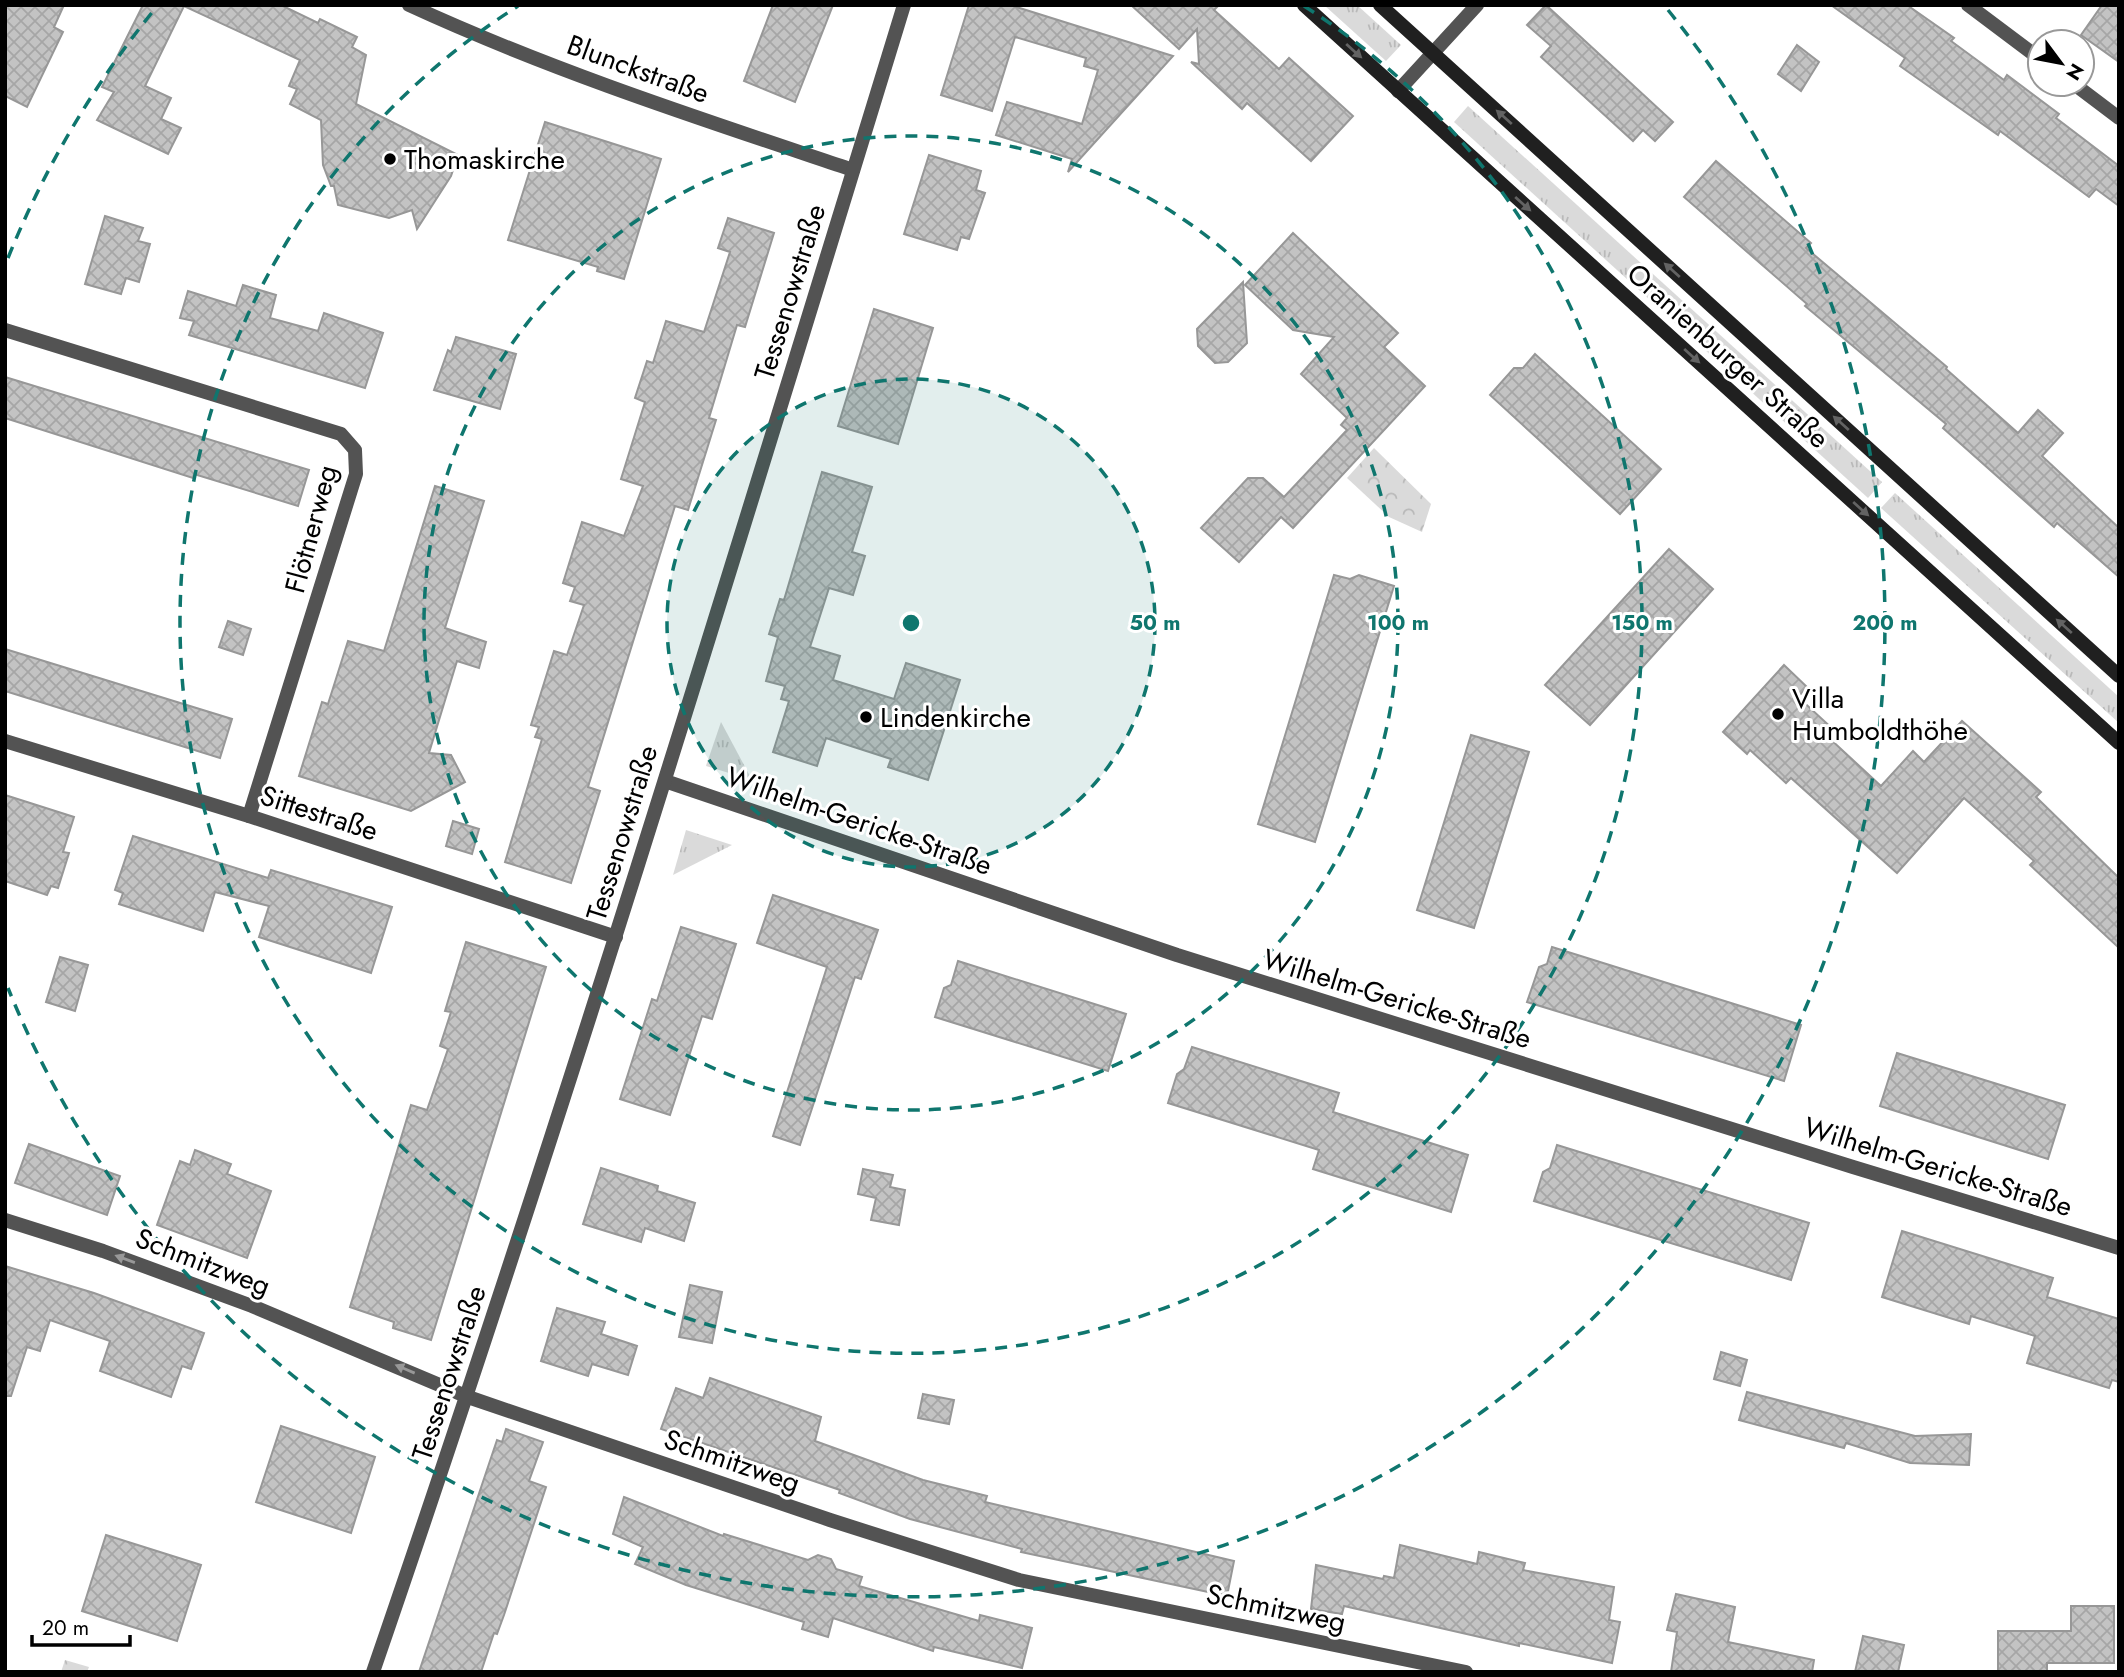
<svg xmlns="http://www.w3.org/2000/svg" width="2124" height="1677" font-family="Jost,sans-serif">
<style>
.grass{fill:url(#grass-tufts)}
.park{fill:url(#park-crowns)}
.building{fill:url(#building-cross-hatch);stroke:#979797;stroke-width:2}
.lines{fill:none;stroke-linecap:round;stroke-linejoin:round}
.street{stroke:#535353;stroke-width:14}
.secondary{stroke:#202020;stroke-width:14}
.oneway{fill:#636363}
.oneway2{fill:#989898}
.ring{fill:none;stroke:#0f766e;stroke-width:3.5;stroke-dasharray:12 9}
.poi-dot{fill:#000;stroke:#fff;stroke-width:2.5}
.labels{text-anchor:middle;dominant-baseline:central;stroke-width:6;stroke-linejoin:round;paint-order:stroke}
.street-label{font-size:28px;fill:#000;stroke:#fff}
.poi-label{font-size:28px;fill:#000;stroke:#fff;text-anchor:start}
.centre{fill:#0f766e;stroke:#fff;stroke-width:3.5}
.ring-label{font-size:21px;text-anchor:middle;font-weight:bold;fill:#0f766e;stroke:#fff;stroke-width:6;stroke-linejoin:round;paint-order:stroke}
</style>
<defs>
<pattern id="grass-tufts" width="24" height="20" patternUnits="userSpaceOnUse" patternTransform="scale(1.75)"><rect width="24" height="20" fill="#dadada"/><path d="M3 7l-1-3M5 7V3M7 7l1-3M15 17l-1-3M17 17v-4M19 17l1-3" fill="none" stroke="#b9b9b9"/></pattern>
<pattern id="park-crowns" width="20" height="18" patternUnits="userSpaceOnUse" patternTransform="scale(1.75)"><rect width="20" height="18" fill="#dadada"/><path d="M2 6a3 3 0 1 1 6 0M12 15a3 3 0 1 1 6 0" fill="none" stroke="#b9b9b9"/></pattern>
<pattern id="building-cross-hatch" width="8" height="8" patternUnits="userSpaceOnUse" patternTransform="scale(1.75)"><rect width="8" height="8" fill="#c3c3c3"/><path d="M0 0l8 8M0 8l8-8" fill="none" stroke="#a6a6a6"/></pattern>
</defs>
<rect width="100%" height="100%" fill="#fff"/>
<g class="grass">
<polygon points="1324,5 1357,5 1401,45 1386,61"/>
<polygon points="1468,106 1882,482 1868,498 1454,122"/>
<polygon points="1895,493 2119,697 2119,723 1881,508"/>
<polygon points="721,722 752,780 706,766"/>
<polygon points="686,830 732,845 673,875"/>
</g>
<g class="park">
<polygon points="1374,448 1431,504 1422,532 1389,517 1347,478"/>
<polygon points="65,1660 89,1667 87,1672 61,1672"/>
</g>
<g class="building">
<polygon points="5,5 64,5 54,27 63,32 27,107 5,96"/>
<polygon points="143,5 281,5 318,23 320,19 357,37 352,47 366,55 356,104 458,155 451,176 417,229 412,210 389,218 338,205 334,186 331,186 323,165 321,120 290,104 297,89 289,86 300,60 184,6 145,86 171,98 161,119 181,128 168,154 97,120 114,92 102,87"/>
<polygon points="773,5 833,5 795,102 744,81"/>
<polygon points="969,5 1010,5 1173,56 1068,172 1072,159 996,135 1007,102 1082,124 1098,70 1084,66 1086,58 1015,37 992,111 941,95"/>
<polygon points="1131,5 1219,5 1214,10 1279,69 1289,58 1353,116 1311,161 1247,103 1242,109 1191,62 1199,64 1197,29 1179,49"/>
<polygon points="1546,5 1673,122 1655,141 1643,130 1633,141 1541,57 1551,46 1527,25"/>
<polygon points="1831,5 1907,5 1954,38 1951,41 2004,80 2007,75 2059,114 2056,118 2119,166 2119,206 2096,189 2089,197 2000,131 1998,135 1900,66 1905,58"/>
<polygon points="2102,5 2119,5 2119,62 2081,35"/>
<polygon points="1797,45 1819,62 1801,91 1778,74"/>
<polygon points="545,122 661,159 624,279 597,271 598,267 508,240"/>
<polygon points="929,155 981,171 976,190 985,193 969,239 961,237 957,250 904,234"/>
<polygon points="1716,161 1811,243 1806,248 1947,367 1946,369 2018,433 2038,410 2063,433 2042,456 2119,528 2119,577 2057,523 2054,527 1943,428 1946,424 1805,306 1807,304 1684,197"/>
<polygon points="105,216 143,228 138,241 150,244 139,282 126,278 121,294 85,284"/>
<polygon points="728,218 774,233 745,327 737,325 709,418 716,420 688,510 675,506 588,787 600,791 571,883 505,862 542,739 535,737 539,727 531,725 540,696 554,651 567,655 584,605 570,601 575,587 563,583 582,522 624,536 643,486 621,479 645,402 635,398 647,361 653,363 666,321 704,332 730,252 718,248"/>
<polygon points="1293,233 1398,333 1384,347 1425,386 1293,528 1281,517 1239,562 1201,528 1248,478 1263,478 1284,497 1347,430 1341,425 1347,418 1301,374 1334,337 1293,330 1245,285"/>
<polygon points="1243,282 1247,343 1228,362 1215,363 1198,346 1197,329"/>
<polygon points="243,285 276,295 270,318 318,331 324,313 383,333 365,388 189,335 194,321 180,318 188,291 236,306"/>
<polygon points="874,309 933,328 898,444 838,426"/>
<polygon points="456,337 516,354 500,409 434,390 448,350 451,352"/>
<polygon points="1535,354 1661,469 1620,514 1490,395 1514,368 1523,368"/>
<polygon points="5,377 309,470 298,506 194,474 193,478 5,418"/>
<polygon points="822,472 872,487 852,552 865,556 853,595 829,588 810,647 840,656 833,680 894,699 906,663 960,680 928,780 888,767 891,759 826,738 817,766 773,752 789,701 781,699 785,686 766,681 778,637 769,634 780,599 784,600"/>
<polygon points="435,486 484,501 445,628 486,642 479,668 457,661 429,753 451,755 465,782 411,811 299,776 322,702 328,704 348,641 384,651"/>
<polygon points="1669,549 1713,589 1590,725 1545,685"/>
<polygon points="1334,575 1350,579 1359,575 1394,586 1315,842 1258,824"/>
<polygon points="228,621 251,629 243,655 219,647"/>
<polygon points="5,649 232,719 220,758 5,691"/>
<polygon points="1784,665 1807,687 1798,697 1834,730 1828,737 1881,786 1913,751 1924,762 1962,721 2041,792 2036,797 2119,878 2119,948 2030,865 2034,861 1964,798 1897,873 1791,778 1786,783 1750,750 1747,754 1723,732"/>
<polygon points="1471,735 1529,752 1474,928 1417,910"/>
<polygon points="5,795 74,817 63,852 69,853 58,888 51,886 47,895 5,881"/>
<polygon points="453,821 479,829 472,854 446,846"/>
<polygon points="133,836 268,878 271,870 392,907 371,973 259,937 269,906 215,892 203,931 119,904 123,893 115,890"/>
<polygon points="773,895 878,930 861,979 855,977 800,1145 773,1136 827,967 757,943"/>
<polygon points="681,927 736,944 712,1019 702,1016 670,1115 620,1099 652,999 657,1001"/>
<polygon points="466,942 546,967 431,1340 393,1328 394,1322 350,1307 411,1105 427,1110 448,1049 440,1046 451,1012 445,1011"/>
<polygon points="1552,947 1801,1025 1784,1081 1527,1002 1539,967 1547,964"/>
<polygon points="60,957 88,965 75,1011 46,1002"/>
<polygon points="958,961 1126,1014 1108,1071 935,1017 944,988 951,985"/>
<polygon points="1192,1047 1339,1093 1333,1112 1468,1155 1451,1212 1313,1169 1319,1150 1168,1103 1177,1074 1184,1069"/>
<polygon points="1897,1053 2065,1105 2048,1159 1880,1106"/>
<polygon points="29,1144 120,1176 107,1215 15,1183"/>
<polygon points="1557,1145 1809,1223 1791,1280 1534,1201 1543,1172 1550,1168"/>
<polygon points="195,1150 231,1164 227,1174 271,1191 247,1258 157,1225 180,1161 190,1165"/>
<polygon points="601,1168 658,1186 657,1191 695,1203 684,1241 645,1228 641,1242 583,1224"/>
<polygon points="863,1169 893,1175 890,1187 905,1190 899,1225 871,1220 876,1198 858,1194"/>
<polygon points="1902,1231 2053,1278 2047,1297 2119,1319 2119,1382 2112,1380 2109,1388 2027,1363 2035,1336 1971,1316 1969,1324 1882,1297"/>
<polygon points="5,1266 94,1293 204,1333 191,1369 182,1366 171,1397 100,1371 110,1341 50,1320 40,1351 27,1347 11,1396 5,1396"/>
<polygon points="690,1285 722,1292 712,1343 679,1337"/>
<polygon points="557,1308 605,1322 601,1334 637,1346 628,1375 592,1364 588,1376 541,1361"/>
<polygon points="1721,1352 1747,1360 1740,1386 1714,1379"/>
<polygon points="710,1378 821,1417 815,1441 923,1480 987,1496 985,1502 1234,1561 1227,1596 1021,1552 1022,1549 910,1519 839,1493 840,1490 661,1429 676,1388 703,1398"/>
<polygon points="1747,1392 1915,1436 1971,1434 1969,1465 1910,1463 1846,1443 1844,1448 1739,1420"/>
<polygon points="923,1394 954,1400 949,1424 918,1418"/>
<polygon points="281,1426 375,1457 351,1533 256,1502"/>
<polygon points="506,1429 543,1442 529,1481 546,1487 504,1615 497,1634 494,1633 481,1672 419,1672 497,1440 502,1442"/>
<polygon points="624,1497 723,1536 724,1534 808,1560 818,1555 831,1559 836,1569 862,1577 859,1586 979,1621 980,1615 1032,1628 1022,1668 934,1647 933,1651 833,1618 828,1637 802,1629 804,1622 686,1585 635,1564 643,1547 613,1534"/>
<polygon points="106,1535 201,1565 177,1641 82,1611"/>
<polygon points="1400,1545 1477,1564 1479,1552 1525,1563 1523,1570 1614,1587 1609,1620 1620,1622 1612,1663 1519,1643 1519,1646 1344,1606 1342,1614 1311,1609 1316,1565 1383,1579 1384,1576 1394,1578"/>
<polygon points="1676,1594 1735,1607 1728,1642 1814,1660 1812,1672 1671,1672 1677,1632 1667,1630"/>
<polygon points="2071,1606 2114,1606 2114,1663 2047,1663 2047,1672 1998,1672 1998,1631 2071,1631"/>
<polygon points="1863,1636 1904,1645 1898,1672 1855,1672"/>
</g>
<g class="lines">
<g class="street">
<path d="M409,5c143,66 295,115 444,165"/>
<polyline points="1968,5 2040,59"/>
<polyline points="2074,84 2119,118"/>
<polyline points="1398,91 1477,5"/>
<polyline points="5,330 341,434 355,450 356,474 249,816"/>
<polyline points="5,741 249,816 616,937"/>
<polyline points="665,781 1177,955 1853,1167 2119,1248"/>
<polyline points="5,1220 103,1251 252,1306 468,1397 830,1520 1019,1580 1466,1672"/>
<path d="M373,1672c190,-552 360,-1109 531,-1667"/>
</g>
<g class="secondary">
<polyline points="1304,5 2119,743"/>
<polyline points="1380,5 2119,676"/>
</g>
</g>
<defs><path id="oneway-solid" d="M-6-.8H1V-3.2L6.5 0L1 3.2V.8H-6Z" transform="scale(1.75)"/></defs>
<g class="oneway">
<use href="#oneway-solid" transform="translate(1354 51) rotate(42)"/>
<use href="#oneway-solid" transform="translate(1504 117) rotate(-138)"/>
<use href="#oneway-solid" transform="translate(1523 204) rotate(42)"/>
<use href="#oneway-solid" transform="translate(1672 270) rotate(-138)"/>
<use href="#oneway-solid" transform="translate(1692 356) rotate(42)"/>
<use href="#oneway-solid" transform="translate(1841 423) rotate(-138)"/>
<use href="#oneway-solid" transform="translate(1861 509) rotate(42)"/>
<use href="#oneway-solid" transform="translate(2064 626) rotate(-138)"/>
</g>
<g class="oneway2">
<use href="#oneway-solid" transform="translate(125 1259) rotate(-160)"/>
<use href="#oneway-solid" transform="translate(405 1369) rotate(-157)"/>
</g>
<circle cx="911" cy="623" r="244" fill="#0f766e" fill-opacity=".12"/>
<g class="ring">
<circle cx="911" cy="623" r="244"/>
<circle cx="911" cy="623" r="487"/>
<path d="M1304 6A731 731 0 1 1 518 6"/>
<path d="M8 258A974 974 0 0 1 154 10M1668 10A974 974 0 1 1 8 988"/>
</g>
<g class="poi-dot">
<circle cx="390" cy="159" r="7"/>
<circle cx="1778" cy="714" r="7"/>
<circle cx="866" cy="717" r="7"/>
</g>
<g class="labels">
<g class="street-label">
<text transform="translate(638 69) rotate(20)">Blunckstraße</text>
<text transform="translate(790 292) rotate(-73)">Tessenowstraße</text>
<text transform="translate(1728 356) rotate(42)">Oranienburger Straße</text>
<text transform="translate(311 529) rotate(-75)">Flötnerweg</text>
<text transform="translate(319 813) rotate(18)">Sittestraße</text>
<text transform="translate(859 821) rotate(19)">Wilhelm-Gericke-Straße</text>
<text transform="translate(622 833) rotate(-73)">Tessenowstraße</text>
<text transform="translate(1397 999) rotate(17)">Wilhelm-Gericke-Straße</text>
<text transform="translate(1938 1167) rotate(17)">Wilhelm-Gericke-Straße</text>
<text transform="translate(203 1262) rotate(21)">Schmitzweg</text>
<text transform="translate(449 1373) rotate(-72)">Tessenowstraße</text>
<text transform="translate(732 1461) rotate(19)">Schmitzweg</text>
<text transform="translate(1276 1608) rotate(12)">Schmitzweg</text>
</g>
<g class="poi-label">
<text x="404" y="159">Thomaskirche</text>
<text x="1792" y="698">Villa<tspan x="1792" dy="32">Humboldthöhe</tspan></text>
<text x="880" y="717">Lindenkirche</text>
</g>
</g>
<circle cx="911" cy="623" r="10" class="centre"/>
<g class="ring-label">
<text x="1155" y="630">50 m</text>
<text x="1398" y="630">100 m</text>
<text x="1642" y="630">150 m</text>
<text x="1885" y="630">200 m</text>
</g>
<rect width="2124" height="1677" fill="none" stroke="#000000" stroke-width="14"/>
<g transform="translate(2061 63) rotate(122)"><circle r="33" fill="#ffffff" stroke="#999999" stroke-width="2"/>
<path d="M0-5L12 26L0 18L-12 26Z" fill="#000000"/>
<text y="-10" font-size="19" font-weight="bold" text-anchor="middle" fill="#000000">N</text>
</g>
<path d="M32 1635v10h98v-10" fill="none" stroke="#000000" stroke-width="3.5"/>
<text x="42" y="1635" font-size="21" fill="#000000" stroke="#ffffff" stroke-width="5" paint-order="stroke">20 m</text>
</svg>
